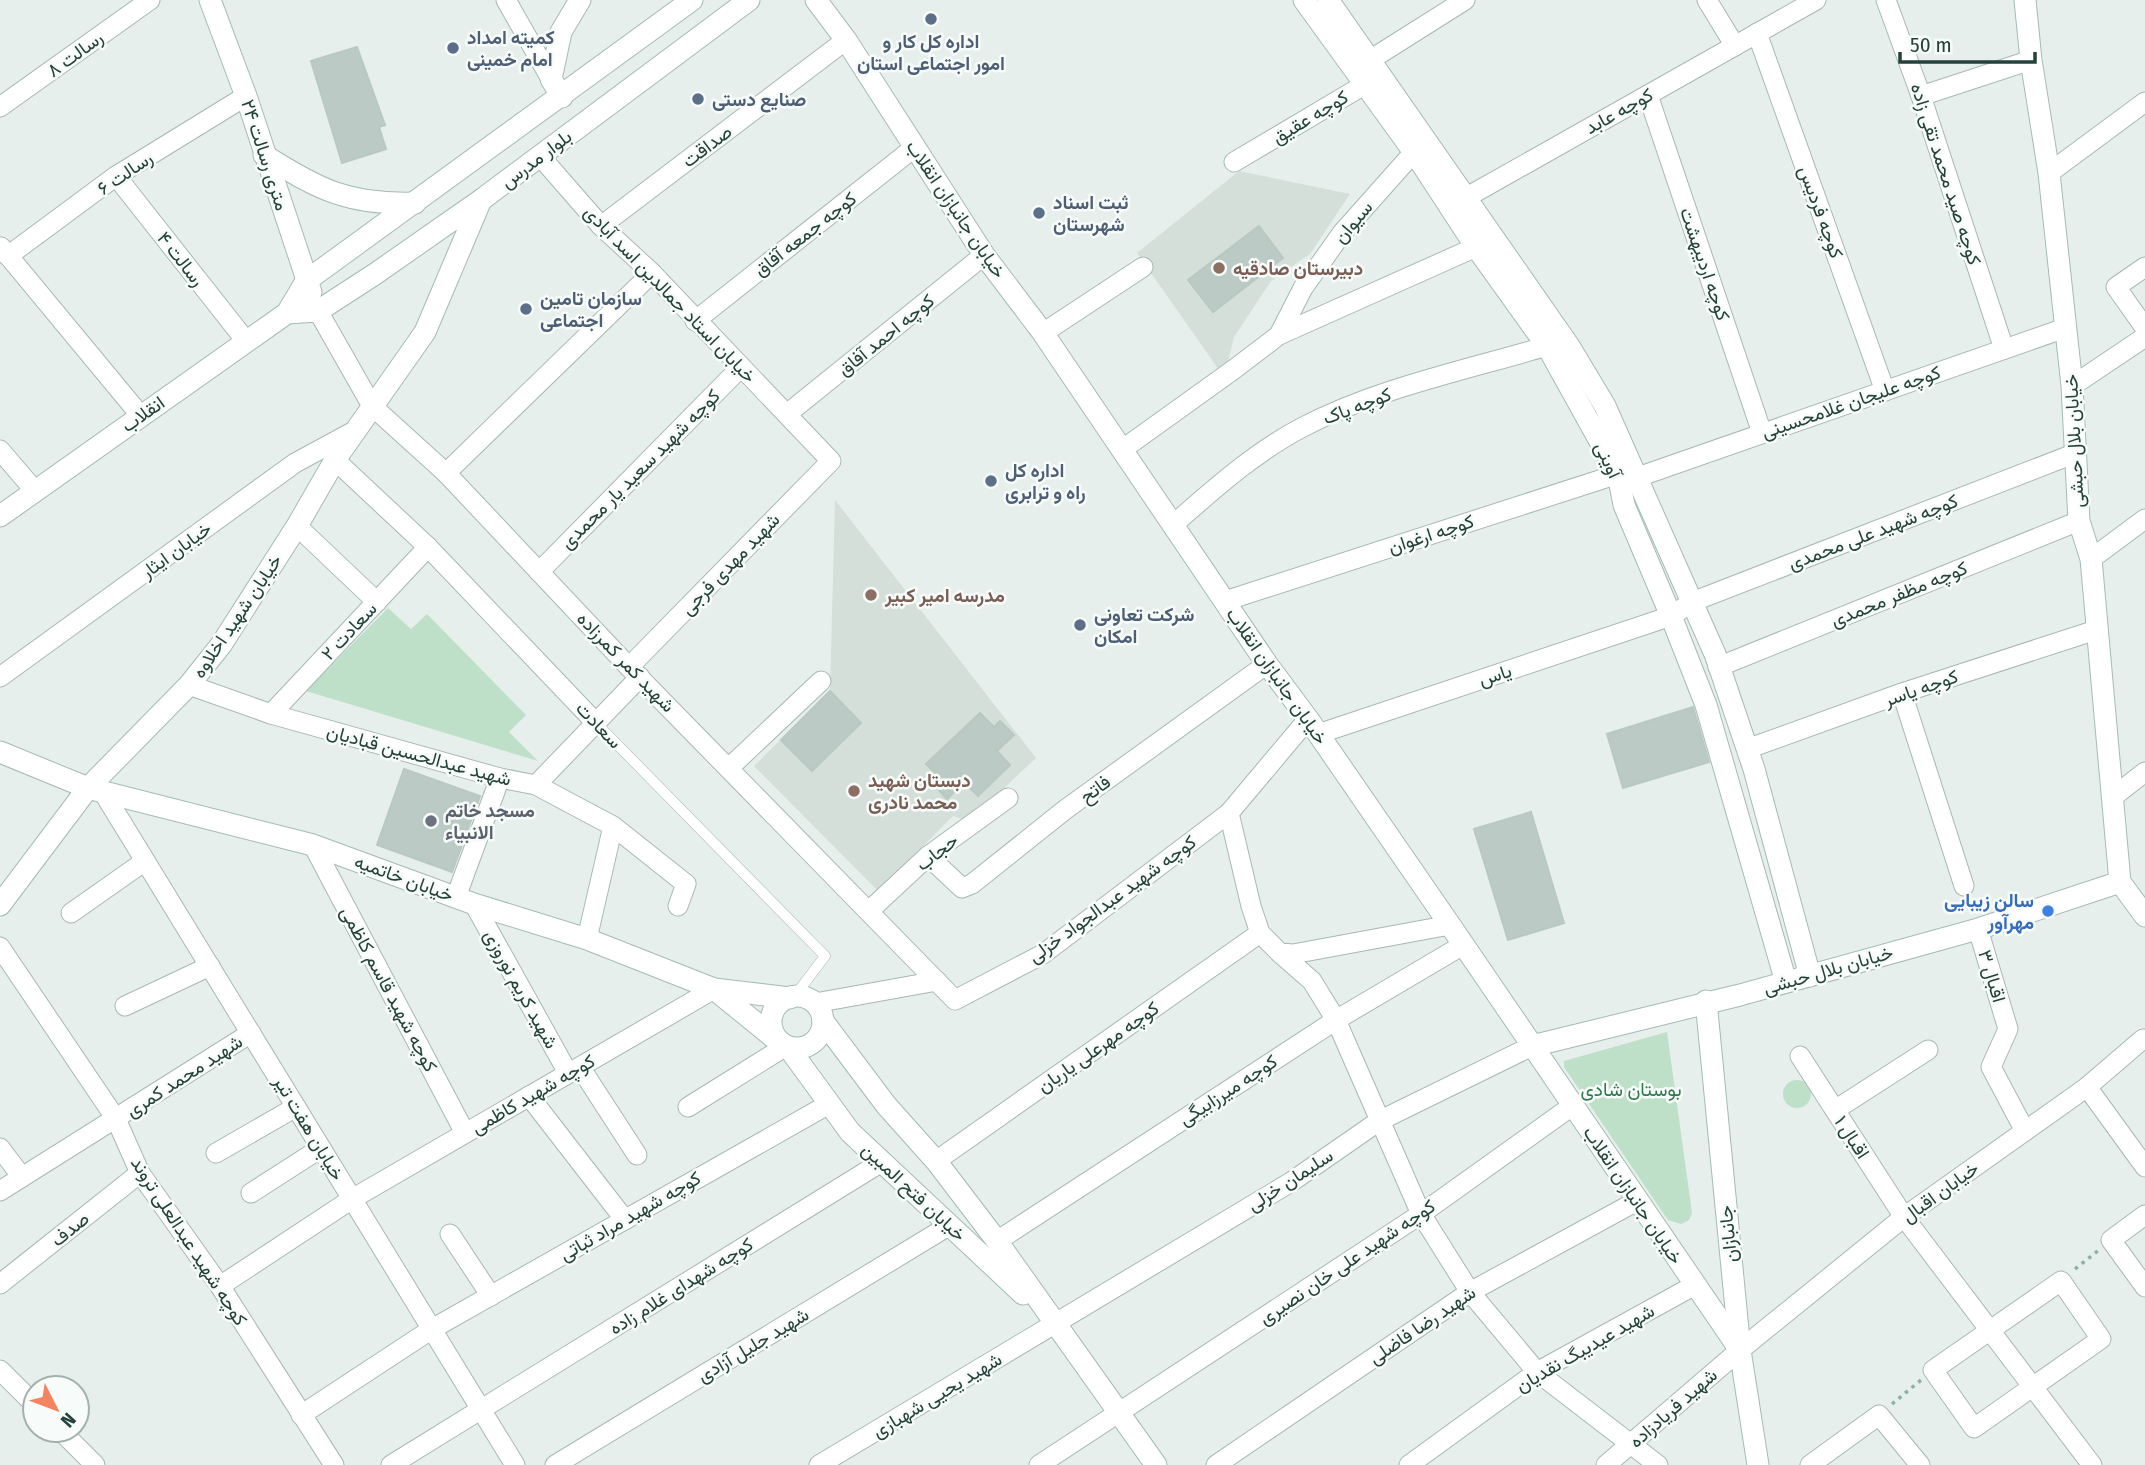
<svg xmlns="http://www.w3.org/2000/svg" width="2145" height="1465" font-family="'Fira Sans Condensed',Vazirmatn,sans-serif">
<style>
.built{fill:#d4dfda}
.green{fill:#bfe0c8}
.building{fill:#bbcac4;stroke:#b8c9c2;stroke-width:2}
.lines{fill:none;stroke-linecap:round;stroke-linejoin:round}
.lane-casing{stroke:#a8b8b2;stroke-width:11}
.street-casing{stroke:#a8b8b2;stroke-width:21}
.secondary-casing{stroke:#a4bbb3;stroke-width:23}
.path{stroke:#86b3a5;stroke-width:3.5;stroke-dasharray:3.5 5;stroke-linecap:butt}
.lane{stroke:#fff;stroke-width:10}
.street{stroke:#fff;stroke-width:19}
.secondary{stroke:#fff;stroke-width:21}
.service-dot{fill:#5c6f8a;stroke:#f7fbf9;stroke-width:2.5}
.education-dot{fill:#8d6e63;stroke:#f7fbf9;stroke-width:2.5}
.worship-dot{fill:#6b7280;stroke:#f7fbf9;stroke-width:2.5}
.shop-dot{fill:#3f7fe0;stroke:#f7fbf9;stroke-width:2.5}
.labels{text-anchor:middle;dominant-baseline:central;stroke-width:5;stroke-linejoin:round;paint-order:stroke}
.service-label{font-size:19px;font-weight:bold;fill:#4e5e75;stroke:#f7fbf9;text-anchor:start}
.street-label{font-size:19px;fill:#24423a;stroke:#f7fbf9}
.education-label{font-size:19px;font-weight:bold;fill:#785e54;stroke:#f7fbf9;text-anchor:start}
.worship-label{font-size:19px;font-weight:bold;fill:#5b616d;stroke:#f7fbf9;text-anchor:start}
.shop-label{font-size:19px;font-weight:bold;fill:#366cbe;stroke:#f7fbf9;text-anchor:end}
.park-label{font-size:19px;fill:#2d7a4b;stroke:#f7fbf9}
</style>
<rect width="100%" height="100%" fill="#e6efeb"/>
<g class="built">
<polygon points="1239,171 1350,194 1310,254 1271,281 1234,337 1228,362 1219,370 1137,253"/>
<polygon points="835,500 1036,758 969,821 953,816 878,891 754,766 830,691"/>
</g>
<g class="green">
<polygon points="388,608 411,629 427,614 526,715 509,732 538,761 306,691"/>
<polygon points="1667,1032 1692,1213 1689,1220 1681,1224 1668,1220 1564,1067 1564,1061"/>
<circle cx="1797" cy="1094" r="14"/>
</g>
<g class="building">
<polygon points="357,47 385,125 379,127 386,149 342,163 311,61"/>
<polygon points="1259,226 1283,258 1213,312 1188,280"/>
<polygon points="830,691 861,723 812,771 781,740"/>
<polygon points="1693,707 1709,762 1623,788 1607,734"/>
<polygon points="980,713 994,727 1000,721 1014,735 997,751 1010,765 978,796 964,782 947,799 934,785 940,778 926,764"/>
<polygon points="404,769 480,796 452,872 377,845"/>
<polygon points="1531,812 1564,923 1508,940 1474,829"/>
</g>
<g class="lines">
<defs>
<polyline id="lane" points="596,723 825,956 794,997"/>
<g id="street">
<polyline points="506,0 551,79"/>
<polyline points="1707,0 1735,46"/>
<polyline points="1886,0 1921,96 2004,349"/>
<polyline points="1757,33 1885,391"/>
<polyline points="1648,95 1762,433"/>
<polyline points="1921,96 2031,60"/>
<polyline points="0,107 150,0"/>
<polyline points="540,156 601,226 652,273 831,461 629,667"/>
<polyline points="1234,162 1364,85 1370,60 1465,0"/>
<polyline points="2049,173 2145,102"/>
<polyline points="116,176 246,341"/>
<polyline points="601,226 846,40"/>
<polyline points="1,247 141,416"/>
<polyline points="8,256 116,176 246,96"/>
<polyline points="2145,267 2116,287 2145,328"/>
<polyline points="318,311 372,406 446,473 629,667 955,1000 1043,954 1229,813"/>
<polyline points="695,321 915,147"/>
<polyline points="1043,333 1143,267"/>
<polyline points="1279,335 1303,288 1342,233 1414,152"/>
<polyline points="2072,386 2145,337"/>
<polyline points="787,414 984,255"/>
<polyline points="1123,449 1233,370 1279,335 1476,247 1467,197 1816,0"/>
<polyline points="0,450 35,491"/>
<polyline points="335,460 428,547 596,723"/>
<polyline points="446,473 652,273"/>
<path d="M1174,524c40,-35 81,-72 129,-97 75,-39 163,-57 244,-81h14"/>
<polyline points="297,526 377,602"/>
<polyline points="2091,559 2145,519"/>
<polyline points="539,572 741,367"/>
<polyline points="1225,601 1618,474 1638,477 2065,328"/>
<polyline points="1718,667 2079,521"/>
<polyline points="0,677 295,463 356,430"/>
<polyline points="189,685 271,714 500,778 536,785 613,826 686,884 678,906"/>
<polyline points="1902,693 1964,886"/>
<polyline points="271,714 428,547"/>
<polyline points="1308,719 1229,813 1251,906 1260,933 1280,953 1293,954 1450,925"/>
<polyline points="1318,734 1671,616 1692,602 2076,453"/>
<polyline points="1747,749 1902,693 2096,630"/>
<polyline points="730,767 821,681"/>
<polyline points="536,785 640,677"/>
<polyline points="103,792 515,1465"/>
<polyline points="2114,796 2145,772"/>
<polyline points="313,845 465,1133"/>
<polyline points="928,856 962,888 972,884 1066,809 1267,664"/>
<polyline points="456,897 500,778"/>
<polyline points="474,904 568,1073"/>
<polyline points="870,910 928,856 1008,798"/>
<polyline points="71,913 145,861"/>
<polyline points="1978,929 2008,1029 1991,1067 2025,1131"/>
<polyline points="587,939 613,826"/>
<polyline points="0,947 116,1119 140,1173 220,1286 334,1465"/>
<polyline points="1280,953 1312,981 1336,1020 1421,1214 1470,1292 1537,1372 1658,1465"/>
<polyline points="815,1003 937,981"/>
<polyline points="125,1006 210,966"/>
<polyline points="1800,1056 1904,1217 2092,1465"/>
<polyline points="580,1067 637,1155"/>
<polyline points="2087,1087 2145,1167"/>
<polyline points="529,1096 625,1220"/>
<polyline points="688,1107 786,1046"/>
<polyline points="1835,1110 1928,1050"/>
<polyline points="0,1148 22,1177"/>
<polyline points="216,1153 296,1107"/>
<polyline points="936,1161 1260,933"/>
<polyline points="0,1191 251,1033"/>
<polyline points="251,1193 321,1148"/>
<polyline points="2145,1215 2111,1240 2145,1287"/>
<polyline points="450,1234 491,1296"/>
<polyline points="997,1241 1336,1020 1463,945"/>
<polygon points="2061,1281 2101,1339 1974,1428 1933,1370"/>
<polyline points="0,1284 140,1173"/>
<polyline points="220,1286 352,1199 714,989"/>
<polyline points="0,1370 35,1405"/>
<polyline points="301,1415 432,1329 829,1104"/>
<polyline points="60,1430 95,1465"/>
<polyline points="391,1465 880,1163"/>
<polyline points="555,1465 950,1225"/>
<polyline points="819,1465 1291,1182 1379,1121 1532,1046"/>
<polyline points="1039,1465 1421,1214 1572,1106"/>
<polyline points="1216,1465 1470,1292 1637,1201"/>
<polyline points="1409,1465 1537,1372 1695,1285"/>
<polyline points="1606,1465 1740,1350 1904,1217 2087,1087 2143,1039"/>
<polyline points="1810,1465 1879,1415 1920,1465"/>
</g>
<g id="secondary">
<polyline points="210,0 246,96 311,292"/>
<polyline points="816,0 846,40 984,255 1043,333 1267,664 1308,719 1450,925 1740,1350"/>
<polyline points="1304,0 1414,152 1476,247 1547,346 1618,474 1624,505 1671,616 1706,705 1786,982"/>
<polyline points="1328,0 1569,346 1605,406 1715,654 1754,769 1810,976"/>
<polyline points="2025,0 2031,60 2049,173 2072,386 2079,521 2091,559 2120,882 2145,916"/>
<polyline points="562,97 551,79 561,32 580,0"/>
<path d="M264,155c55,35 85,50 151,48"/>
<polyline points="287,313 318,311 375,274 481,200 749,0"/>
<polyline points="0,516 287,313 306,281 692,0"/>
<polyline points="0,752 88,788 313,845 474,904 587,939 714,989 790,998"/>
<polyline points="0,905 88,788 189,685 221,645 297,526 335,460 425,332 481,200"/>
<polyline points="714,989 778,1041"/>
<circle cx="797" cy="1022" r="26"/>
<polyline points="1706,1001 1740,1350 1758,1465"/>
<polyline points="823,1021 886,1105 936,1161 997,1241 1156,1465"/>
<polyline points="1532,1046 1740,995 1978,929 2120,882"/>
<polyline points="788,1047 850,1132 1023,1294"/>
</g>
</defs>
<use href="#lane" class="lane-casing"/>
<use href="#street" class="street-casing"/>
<use href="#secondary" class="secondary-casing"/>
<g class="path">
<polyline points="2075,1269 2099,1250"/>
<polyline points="1892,1404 1921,1380"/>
</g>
<use href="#lane" class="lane"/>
<use href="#street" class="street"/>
<use href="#secondary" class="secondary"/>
</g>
<g class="service-dot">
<circle cx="931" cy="19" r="7"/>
<circle cx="453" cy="48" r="7"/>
<circle cx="698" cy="99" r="7"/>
<circle cx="1039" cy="213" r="7"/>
<circle cx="526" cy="309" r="7"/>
<circle cx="991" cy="481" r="7"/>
<circle cx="1080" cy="625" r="7"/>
</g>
<g class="education-dot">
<circle cx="1219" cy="268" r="7"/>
<circle cx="871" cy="595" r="7"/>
<circle cx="854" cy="791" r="7"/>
</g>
<circle class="worship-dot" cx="431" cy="821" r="7"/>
<circle class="shop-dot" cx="2048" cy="911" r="7"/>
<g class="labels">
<g class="service-label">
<text x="467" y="37">کمیته امداد<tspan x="467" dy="22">امام خمینی</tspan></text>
<text x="931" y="41" text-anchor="middle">اداره کل کار و<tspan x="931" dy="22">امور اجتماعی استان</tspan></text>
<text x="712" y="99">صنایع دستی</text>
<text x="1053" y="202">ثبت اسناد<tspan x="1053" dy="22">شهرستان</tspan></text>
<text x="540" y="298">سازمان تامین<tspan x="540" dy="22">اجتماعی</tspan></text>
<text x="1005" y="470">اداره کل<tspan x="1005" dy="22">راه و ترابری</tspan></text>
<text x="1094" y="614">شرکت تعاونی<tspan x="1094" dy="22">امکان</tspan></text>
</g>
<g class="street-label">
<text transform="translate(75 54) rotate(-36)">رسالت ۸</text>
<text transform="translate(1619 111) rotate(-29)">کوچه عابد</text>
<text transform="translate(1310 117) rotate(-31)">کوچه عقیق</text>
<text transform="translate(707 146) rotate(-37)">صداقت</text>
<text transform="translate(265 155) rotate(72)">۲۴ متری رسالت</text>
<text transform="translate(536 159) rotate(-37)">بلوار مدرس</text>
<text transform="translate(125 173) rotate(-34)">رسالت ۶</text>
<text transform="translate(1946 174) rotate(72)">کوچه صید محمد تقی زاده</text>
<text transform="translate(956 209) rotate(56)">خیابان جانبازان انقلاب</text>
<text transform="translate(1821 212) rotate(70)">کوچه فردیس</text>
<text transform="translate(1353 222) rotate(-50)">سیوان</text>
<text transform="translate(805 234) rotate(-38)">کوچه جمعه آفاق</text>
<text transform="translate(181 259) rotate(52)">رسالت ۴</text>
<text transform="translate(1705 264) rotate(71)">کوچه اردیبهشت</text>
<text transform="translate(670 294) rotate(46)">خیابان استاد جمالدین اسد آبادی</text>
<text transform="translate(886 335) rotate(-39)">کوچه احمد آفاق</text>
<text transform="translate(1851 402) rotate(-19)">کوچه علیجان غلامحسینی</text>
<text transform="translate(1357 406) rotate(-21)">کوچه پاک</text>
<text transform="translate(143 414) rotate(-35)">انقلاب</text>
<text transform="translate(2074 441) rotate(-93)">خیابان بلال حبشی</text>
<text transform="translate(1608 460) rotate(65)">آوینی</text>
<text transform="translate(640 469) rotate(-45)">کوچه شهید سعید یار محمدی</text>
<text transform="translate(1873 532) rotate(-21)">کوچه شهید علی محمدی</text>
<text transform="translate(1431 534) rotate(-18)">کوچه ارغوان</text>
<text transform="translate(176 550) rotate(-36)">خیابان ایثار</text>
<text transform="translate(730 564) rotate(-46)">شهید مهدی فرجی</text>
<text transform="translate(1899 594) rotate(-22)">کوچه مظفر محمدی</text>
<text transform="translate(237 616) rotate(-56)">خیابان شهید اخلاوه</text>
<text transform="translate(349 631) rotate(-47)">سعادت ۲</text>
<text transform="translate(626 662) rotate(46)">شهید کمر کمرزاده</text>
<text transform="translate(1495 675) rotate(-18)">یاس</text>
<text transform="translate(1277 676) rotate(55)">خیابان جانبازان انقلاب</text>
<text transform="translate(1921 688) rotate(-19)">کوچه یاسر</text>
<text transform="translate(599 725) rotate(46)">سعادت</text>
<text transform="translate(419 755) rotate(15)">شهید عبدالحسین قبادیان</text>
<text transform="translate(1095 789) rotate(-36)">فاتح</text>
<text transform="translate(937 852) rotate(-38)">حجاب</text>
<text transform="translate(404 878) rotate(20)">خیابان خاتمیه</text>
<text transform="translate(1112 899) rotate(-36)">کوچه شهید عبدالجواد خزلی</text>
<text transform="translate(1828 970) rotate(-16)">خیابان بلال حبشی</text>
<text transform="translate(1992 976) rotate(73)">اقبال ۳</text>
<text transform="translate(389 989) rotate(62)">کوچه شهید قاسم کاظمی</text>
<text transform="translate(521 989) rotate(61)">شهید کریم نوروزی</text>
<text transform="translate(1098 1047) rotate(-35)">کوچه مهرعلی یاریان</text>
<text transform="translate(184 1076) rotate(-33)">شهید محمد کمری</text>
<text transform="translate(1228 1090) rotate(-33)">کوچه میرزابیگی</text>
<text transform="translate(533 1094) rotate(-30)">کوچه شهید کاظمی</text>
<text transform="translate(309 1128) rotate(59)">خیابان هفت تیر</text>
<text transform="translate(1852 1137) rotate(57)">اقبال ۱</text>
<text transform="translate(1290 1180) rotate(-33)">سلیمان خزلی</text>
<text transform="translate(914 1192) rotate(43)">خیابان فتح المبین</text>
<text transform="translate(1940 1192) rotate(-36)">خیابان اقبال</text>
<text transform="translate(1633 1195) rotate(56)">خیابان جانبازان انقلاب</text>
<text transform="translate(630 1216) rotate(-30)">کوچه شهید مراد ثباتی</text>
<text transform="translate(70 1229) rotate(-39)">صدف</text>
<text transform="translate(1728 1234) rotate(-96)">جانبازان</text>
<text transform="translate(189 1241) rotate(57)">کوچه شهید عبدالعلی تروند</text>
<text transform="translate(1347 1262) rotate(-34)">کوچه شهید علی خان نصیری</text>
<text transform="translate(681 1286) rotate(-32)">کوچه شهدای غلام زاده</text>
<text transform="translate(1422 1325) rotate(-34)">شهید رضا فاضلی</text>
<text transform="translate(753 1345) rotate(-31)">شهید جلیل آزادی</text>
<text transform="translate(1585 1348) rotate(-30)">شهید عیدیبگ نقدیان</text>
<text transform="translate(937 1395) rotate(-31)">شهید یحیی شهبازی</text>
<text transform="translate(1673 1408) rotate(-41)">شهید فریادزاده</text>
</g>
<g class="education-label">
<text x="1233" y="268">دبیرستان صادقیه</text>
<text x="885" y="595">مدرسه امیر کبیر</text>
<text x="868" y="780">دبستان شهید<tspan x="868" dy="22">محمد نادری</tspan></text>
</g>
<g class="worship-label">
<text x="445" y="810">مسجد خاتم<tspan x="445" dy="22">الانبیاء</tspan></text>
</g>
<g class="shop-label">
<text x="2034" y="900">سالن زیبایی<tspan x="2034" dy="22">مهرآور</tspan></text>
</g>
<g class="park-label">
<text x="1631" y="1089">بوستان شادی</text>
</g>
</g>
<g transform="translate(56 1409) rotate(132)"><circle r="33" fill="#f7fbf9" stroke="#a3b1ad" stroke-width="2"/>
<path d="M0-5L12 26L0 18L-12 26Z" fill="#f4845f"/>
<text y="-10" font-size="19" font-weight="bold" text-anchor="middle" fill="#24423a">N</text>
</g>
<path d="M1900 52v10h135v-10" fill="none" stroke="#24423a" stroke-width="3.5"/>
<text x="1910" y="52" font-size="21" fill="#24423a" stroke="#f7fbf9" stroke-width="5" paint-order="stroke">50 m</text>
</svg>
